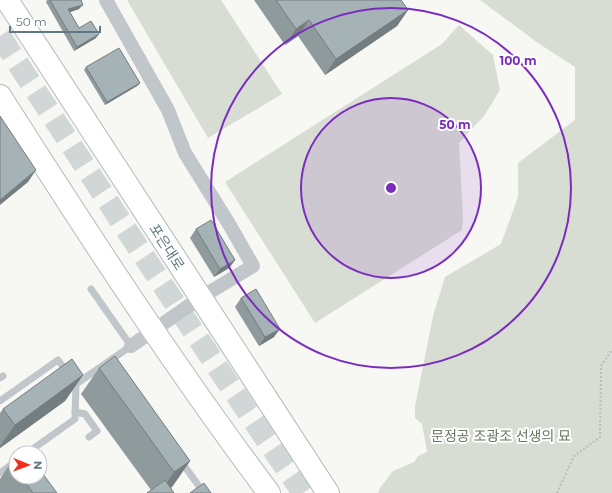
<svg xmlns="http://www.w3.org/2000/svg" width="612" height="493" font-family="Montserrat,'Noto Sans KR',sans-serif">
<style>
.green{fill:#d8ddd3}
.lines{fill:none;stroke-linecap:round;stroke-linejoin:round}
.primary-tunnel{stroke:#d1d7d7;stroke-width:22;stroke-dasharray:22 11;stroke-linecap:butt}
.primary-casing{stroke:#b3babd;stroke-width:24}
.path{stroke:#b8bdbf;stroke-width:2;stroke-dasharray:2 2;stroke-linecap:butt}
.service{stroke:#c0c6c9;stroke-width:7}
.minor{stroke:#c0c6c9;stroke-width:14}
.primary{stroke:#fff;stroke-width:22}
.wall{fill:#8f9a9d}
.shaded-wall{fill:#747d7f}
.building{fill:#a6b3b6;stroke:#747d7f}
.ring{fill:none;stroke:#7b2cbf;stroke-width:2}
.labels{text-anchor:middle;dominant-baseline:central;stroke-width:4;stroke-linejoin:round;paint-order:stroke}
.street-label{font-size:14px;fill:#607881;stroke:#fff}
.park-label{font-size:14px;fill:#68795f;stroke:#fff}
.centre{fill:#7b2cbf;stroke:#fff;stroke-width:2}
.ring-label{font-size:12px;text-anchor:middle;font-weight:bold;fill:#7b2cbf;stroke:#fff;stroke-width:4;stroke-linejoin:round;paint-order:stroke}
</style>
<rect width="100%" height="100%" fill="#f7f7f4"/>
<g class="green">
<polygon points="127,0 221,0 282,94 208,138"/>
<polygon points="480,0 612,0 612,493 378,493 380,488 393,471 414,462 418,456 427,452 422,424 415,418 415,406 433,316 445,277 501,244 518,197 518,163 575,120 575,67 538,43"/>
<polygon points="459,25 493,55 500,90 484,116 459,143 463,218 462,230 315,323 225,182 442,44"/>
</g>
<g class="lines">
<path class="primary-tunnel" d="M0,36c100,153 199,307 303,457"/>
<defs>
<g id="primary">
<polyline points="7,0 328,493"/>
<path d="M0,96c86,135 173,269 269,397"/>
</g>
</defs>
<use href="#primary" class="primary-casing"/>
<polyline class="path" points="557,493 574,456 600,437 601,366 612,350"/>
<g class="service">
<polyline points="0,378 3,376"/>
<polyline points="0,401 58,360 76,384 131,346 91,289"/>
<polyline points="75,412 85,414 97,431 89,437"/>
<polyline points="27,453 75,419 76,384"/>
<polyline points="180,460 204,493"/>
<polyline points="0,473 16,461"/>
</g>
<polyline class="minor" points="106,0 168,110 185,153 229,224 253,266 200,298 131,346"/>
<use href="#primary" class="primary"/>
</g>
<g class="wall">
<polygon points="47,0 81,0 79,9 70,12 79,28 96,38 74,51 46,2"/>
<polygon points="254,0 401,0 408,10 397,26 325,75 298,36 285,45"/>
<polygon points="86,67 140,83 137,86 105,105 84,70"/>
<polygon points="196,229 235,260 229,268 214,277 190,238"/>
<polygon points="241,298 274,337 259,346 235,307"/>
<polygon points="99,368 190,461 172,487 151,490 81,394"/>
<polygon points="83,375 65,401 0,448 0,413 3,409"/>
<polygon points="16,459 16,477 40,477 57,493 0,493 0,479 11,462"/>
</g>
<g class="shaded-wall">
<polygon points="83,5 79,9 65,14 68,9"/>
<polygon points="408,10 397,26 325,75 336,59"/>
<polygon points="309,20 298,36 285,45 296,29"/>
<polygon points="99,34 96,38 74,51 77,47"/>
<polygon points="140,83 137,86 105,105 107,102"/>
<polygon points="36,170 28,182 0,205 0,200"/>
<polygon points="235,260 229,268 214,277 220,269"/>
<polygon points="280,329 274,337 259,346 265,337"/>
<polygon points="83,375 65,401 0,448 0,446 15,425"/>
<polygon points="190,461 172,487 163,493 160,493 174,472"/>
</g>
<g class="building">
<polygon points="50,0 81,0 83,5 68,9 79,28 91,21 99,34 77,47"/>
<polygon points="276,0 401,0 408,10 336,59 309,20 296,29"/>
<polygon points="119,48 140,83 107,102 86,67"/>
<polygon points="0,116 36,170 0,200"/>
<polygon points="211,220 235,260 220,269 196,229"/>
<polygon points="256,289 280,329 265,337 241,298"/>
<polygon points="115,356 190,461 174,472 99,368"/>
<polygon points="72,359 83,375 15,425 3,409"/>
<polygon points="16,459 16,469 11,462"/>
<polygon points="40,470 57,493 33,493 22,477 40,477"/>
<polygon points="165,480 174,493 147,493"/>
<polygon points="204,483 211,493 190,493"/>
</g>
<circle cx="391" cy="188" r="90" fill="#7b2cbf" fill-opacity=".12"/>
<g class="ring">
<circle cx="391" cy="188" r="90"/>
<circle cx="391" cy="188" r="180"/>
</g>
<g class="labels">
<g class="street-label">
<text transform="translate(167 247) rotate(57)">포은대로</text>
</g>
<g class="park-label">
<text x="501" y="436">문정공 조광조 선생의 묘</text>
</g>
</g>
<circle cx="391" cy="188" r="6" class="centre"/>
<g class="ring-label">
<text x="518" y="65">100 m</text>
<text x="455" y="129">50 m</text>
</g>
<g transform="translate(28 465) rotate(91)"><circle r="19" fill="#ffffff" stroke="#bfc9cd"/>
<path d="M0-3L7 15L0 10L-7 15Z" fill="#f02e1c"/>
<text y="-6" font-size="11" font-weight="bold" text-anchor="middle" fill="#607881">N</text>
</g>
<path d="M10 26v6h90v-6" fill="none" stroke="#607881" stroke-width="2"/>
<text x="16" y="26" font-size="12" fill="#607881" stroke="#ffffff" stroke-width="3" paint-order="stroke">50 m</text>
</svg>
